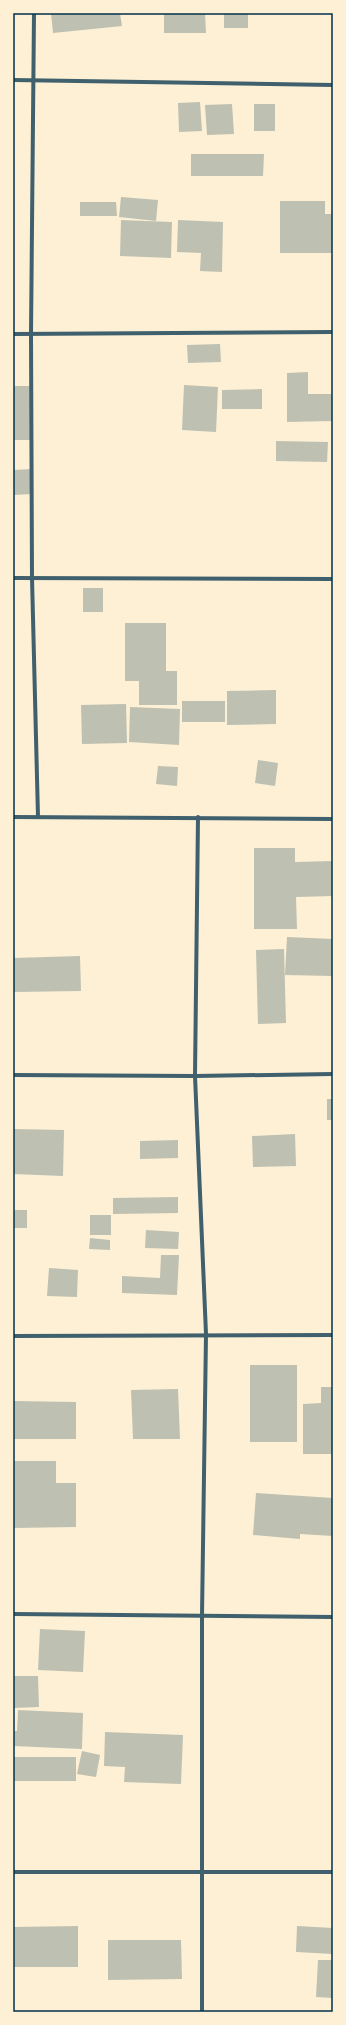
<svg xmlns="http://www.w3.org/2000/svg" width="346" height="2025" font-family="'Sofia Sans Condensed',sans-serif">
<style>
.building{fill:#bec0b2}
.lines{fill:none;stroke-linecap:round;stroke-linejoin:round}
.minor{stroke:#3f606c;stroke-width:4}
.neatline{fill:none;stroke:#003049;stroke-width:1.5}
</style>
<rect width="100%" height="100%" fill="#fdf0d5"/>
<g class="building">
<polygon points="51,13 120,13 122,26 53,33"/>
<polygon points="164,13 205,13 206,33 164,33"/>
<rect x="224" y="13" width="24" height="15"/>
<polygon points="200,102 202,131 179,132 178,103"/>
<polygon points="232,104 234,134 207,135 205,105"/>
<rect x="254" y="104" width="21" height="27"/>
<polygon points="191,154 264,154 263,176 191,176"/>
<polygon points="121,197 158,200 156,221 119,217"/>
<polygon points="280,201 325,201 325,214 333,214 333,253 280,253"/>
<polygon points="80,202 116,202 117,216 80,216"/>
<polygon points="121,220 172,222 171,258 120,256"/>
<polygon points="178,220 223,222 222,272 200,271 201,253 177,252"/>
<polygon points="220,344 221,362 188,363 187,345"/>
<polygon points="308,372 308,394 333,394 333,421 287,422 287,373"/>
<polygon points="184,385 218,387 216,432 182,430"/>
<rect x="13" y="386" width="20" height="54"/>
<polygon points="262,389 262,409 222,409 222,390"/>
<polygon points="276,441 328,442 327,462 276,461"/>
<polygon points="32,469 33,494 13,495 13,470"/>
<rect x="83" y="588" width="20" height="24"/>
<polygon points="125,623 166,623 166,671 177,671 177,705 139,705 139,681 125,681"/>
<polygon points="276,690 276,724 227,725 227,691"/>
<rect x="182" y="701" width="43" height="21"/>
<polygon points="126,704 127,743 82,744 81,705"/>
<polygon points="130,707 180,709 179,745 129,742"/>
<polygon points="258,760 278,763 275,786 255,783"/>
<polygon points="158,766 178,767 177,786 156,784"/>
<polygon points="254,848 295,848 295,862 333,861 333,896 296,897 297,929 254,929"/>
<polygon points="287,937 333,939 333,976 285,975"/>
<polygon points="284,949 286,1023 258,1024 256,950"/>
<polygon points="80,956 81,991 13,992 13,958"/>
<rect x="327" y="1099" width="6" height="21"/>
<polygon points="13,1129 64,1130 63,1176 13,1174"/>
<polygon points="295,1134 296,1166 253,1167 252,1136"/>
<polygon points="178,1140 178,1158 140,1159 140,1141"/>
<polygon points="178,1197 178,1213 113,1214 113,1198"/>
<rect x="13" y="1210" width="14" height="18"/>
<rect x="90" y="1215" width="21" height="20"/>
<polygon points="146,1230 179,1232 178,1249 145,1248"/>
<polygon points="90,1238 110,1240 110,1250 89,1249"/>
<polygon points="161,1255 179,1255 177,1295 122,1293 122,1276 160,1278"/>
<polygon points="49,1268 78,1270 77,1297 47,1296"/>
<rect x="250" y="1365" width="47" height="77"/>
<polygon points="321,1387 333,1387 333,1454 303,1454 303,1404 321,1403"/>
<polygon points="178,1389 180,1439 133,1439 131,1390"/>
<polygon points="13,1401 76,1402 76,1439 13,1439"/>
<polygon points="13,1461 56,1461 56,1483 76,1483 76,1527 13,1528"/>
<polygon points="256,1493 333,1498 333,1536 300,1534 300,1539 253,1535"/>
<polygon points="40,1629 85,1631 83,1672 38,1670"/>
<polygon points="13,1676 38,1676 39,1707 13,1708"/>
<polygon points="18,1710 83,1713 82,1749 13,1746 13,1731 17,1731"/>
<polygon points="105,1732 183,1735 181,1784 124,1782 125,1767 104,1766"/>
<polygon points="82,1751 100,1755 96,1777 77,1774"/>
<rect x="13" y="1757" width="63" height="24"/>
<polygon points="78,1926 78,1967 13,1967 13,1927"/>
<polygon points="297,1926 333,1928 333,1954 296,1952"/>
<polygon points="108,1940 181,1940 182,1979 108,1980"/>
<polygon points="318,1960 333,1960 333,1998 316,1997"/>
</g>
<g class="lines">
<g class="minor">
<polyline points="34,13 31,334 32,578 38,817"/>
<polyline points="13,80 333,85"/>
<polyline points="13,334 333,332"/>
<polyline points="13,578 333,579"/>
<polyline points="13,817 333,819"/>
<polyline points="198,817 195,1076 206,1334 202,1616 202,2012"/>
<polyline points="13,1075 195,1076 333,1074"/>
<polyline points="13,1336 333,1335"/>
<polyline points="13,1614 333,1617"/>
<polyline points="13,1872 333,1872"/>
</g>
</g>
<rect width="346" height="2025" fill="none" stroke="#fdf0d5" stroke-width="28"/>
<rect x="14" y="14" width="318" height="1997" class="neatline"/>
</svg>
